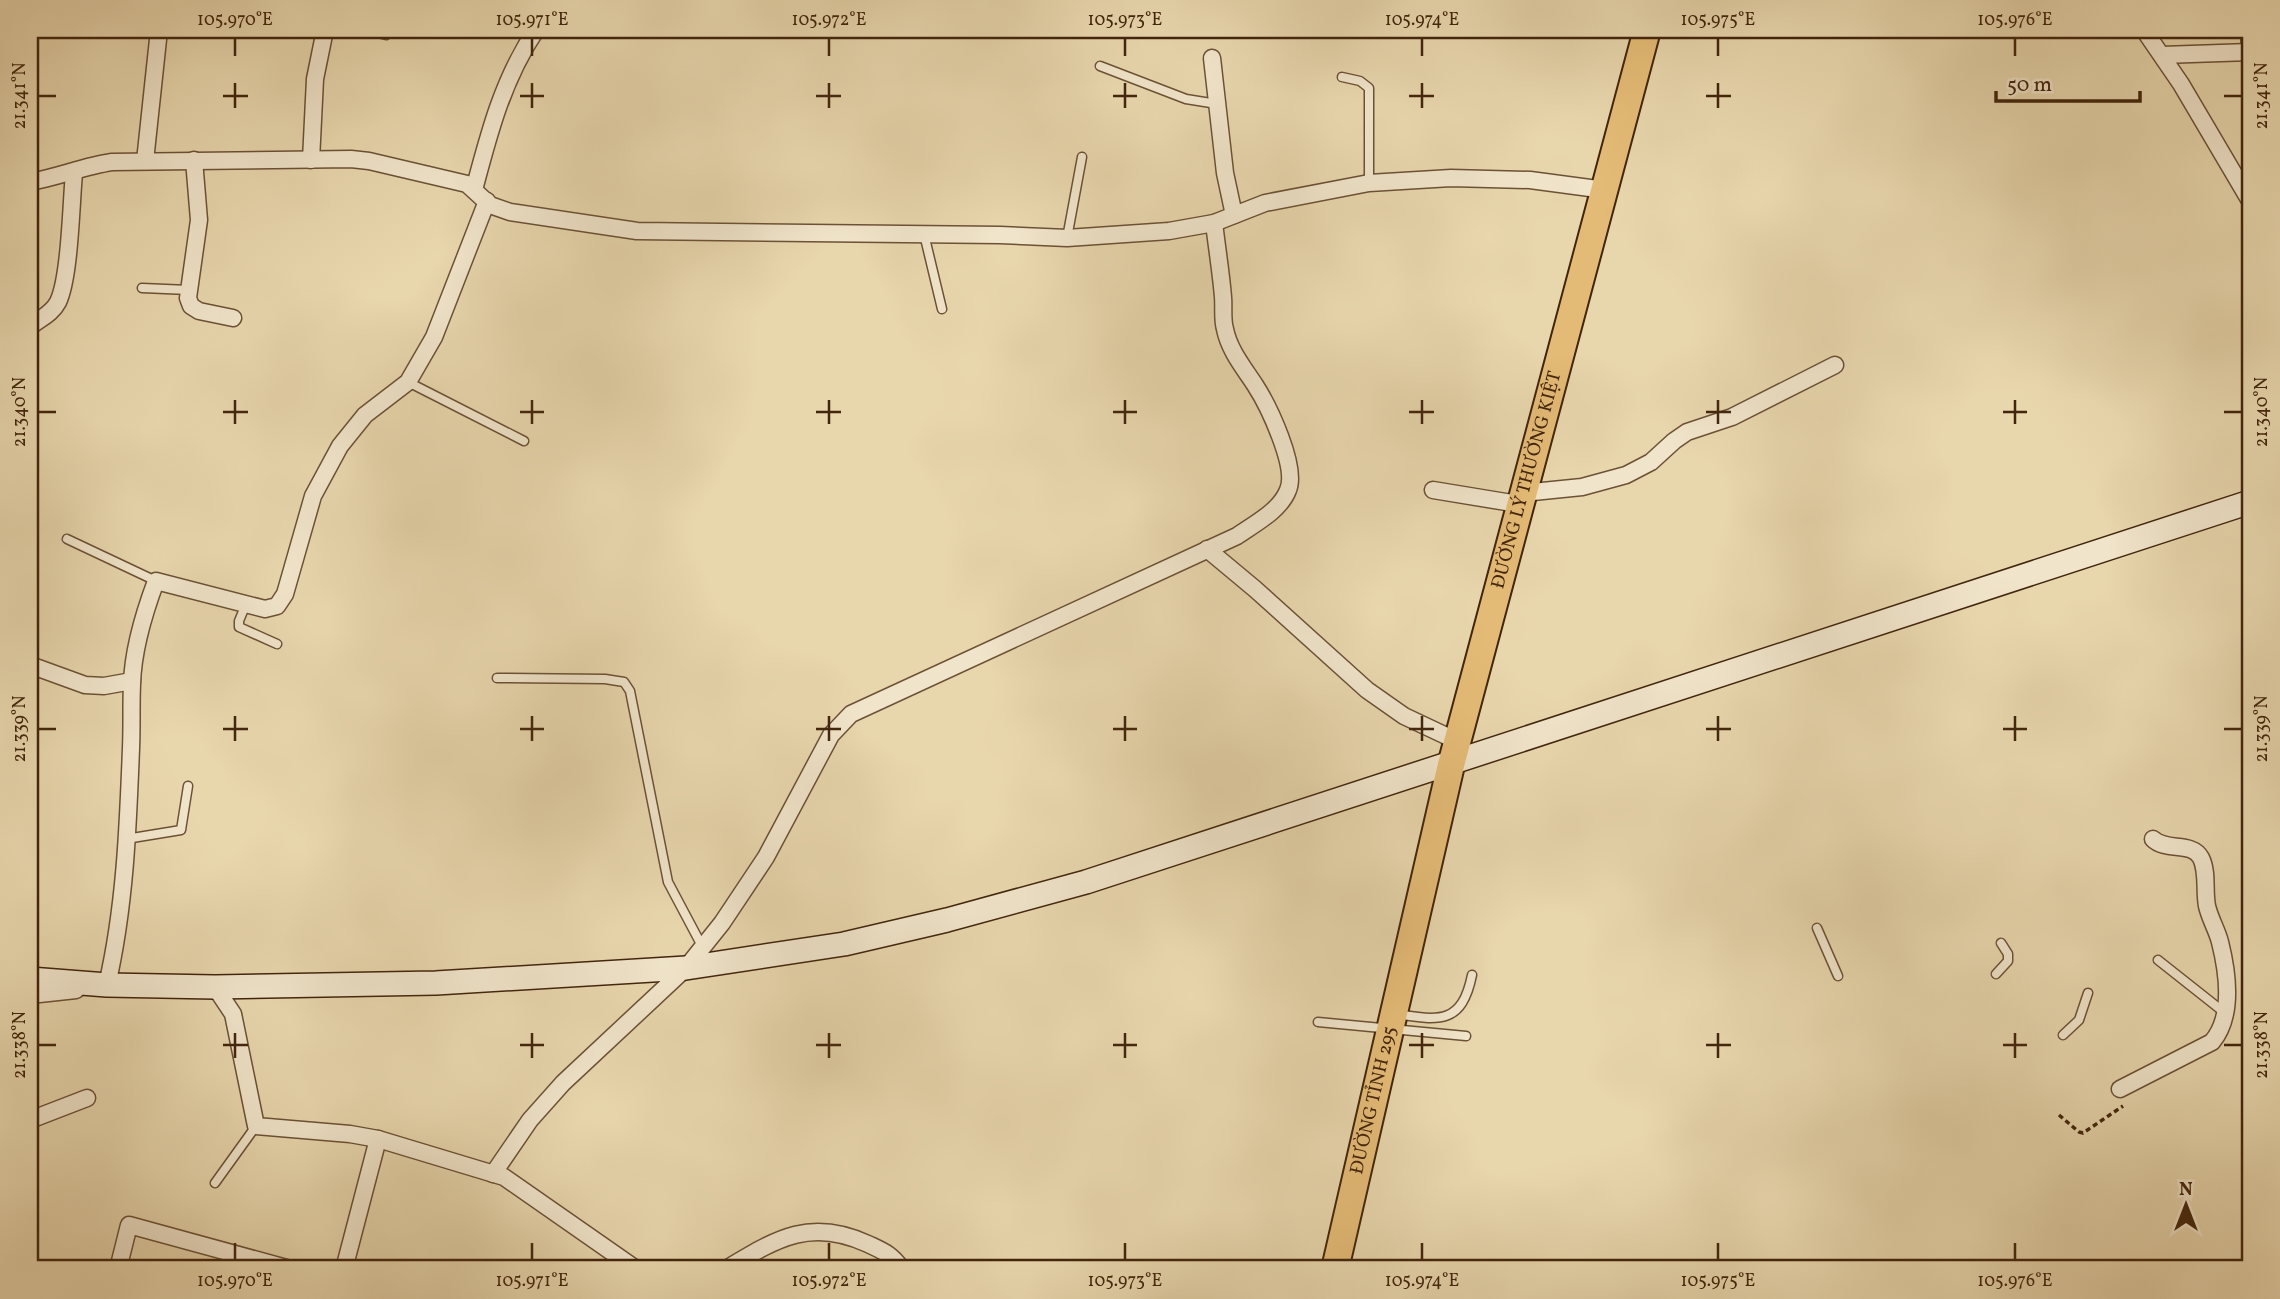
<svg xmlns="http://www.w3.org/2000/svg" width="2280" height="1299" font-family="Vollkorn,serif">
<style>
.lines{fill:none;stroke-linecap:round;stroke-linejoin:round}
.lane-casing{stroke:#6c5135;stroke-width:11}
.street-casing{stroke:#6c5135;stroke-width:19}
.secondary-casing{stroke:#42250d;stroke-width:26}
.primary-casing{stroke:#42250d;stroke-width:30}
.path{stroke:#42250d;stroke-width:3.5;stroke-dasharray:5 3.5;stroke-linecap:butt}
.lane{stroke:#f0e4ca;stroke-width:8}
.street{stroke:#f0e4ca;stroke-width:16}
.secondary{stroke:#f0e4ca;stroke-width:23}
.primary{stroke:#e4bb76;stroke-width:26}
.ticks{fill:none;stroke:#42250d;stroke-width:2.5}
.labels{text-anchor:middle;dominant-baseline:central;stroke-width:5;stroke-linejoin:round;paint-order:stroke}
.street-label{font-size:19px;fill:#42250d;stroke:#f0e4ca}
.neatline{fill:none;stroke:#42250d;stroke-width:2.5}
.ticks-label{font-size:18px;text-anchor:middle;fill:#42250d}
</style>
<rect width="100%" height="100%" fill="#e8d6ad"/>
<filter id="stains"><feTurbulence type="fractalNoise" baseFrequency=".00286" numOctaves="4"/><feColorMatrix values="0 0 0 0 .2 0 0 0 0 .09 0 0 0 0 .02 0 0 0 .5 -.17"/></filter>
<radialGradient id="worn" r=".72"><stop offset=".6" stop-color="#630" stop-opacity="0"/><stop offset="1" stop-color="#630" stop-opacity=".3"/></radialGradient>
<g class="lines">
<defs>
<g id="lane">
<polyline points="364,30 386,35"/>
<polyline points="1100,66 1186,99 1217,104"/>
<polyline points="1342,77 1360,81 1369,88 1369,183"/>
<polyline points="924,234 942,309"/>
<polyline points="1067,238 1082,157"/>
<polyline points="142,288 189,290"/>
<polyline points="408,382 524,441"/>
<polyline points="67,539 156,581"/>
<polyline points="246,604 239,621 239,627 277,644"/>
<polyline points="497,678 605,679 624,682 630,691 668,882 702,946"/>
<polyline points="126,839 181,830 188,786"/>
<polyline points="1817,928 1838,976"/>
<polyline points="2158,960 2225,1013"/>
<polyline points="1996,974 2008,961 2008,954 2001,943"/>
<path d="M1397,1014c43,7 65,10 75,-39"/>
<polyline points="1318,1022 1466,1036"/>
<polyline points="2063,1035 2079,1020 2088,993"/>
<polyline points="215,1183 256,1126"/>
</g>
<g id="street">
<polyline points="2144,30 2181,84 2250,201"/>
<polyline points="2249,30 2250,49"/>
<polyline points="2162,55 2250,52"/>
<polyline points="1212,58 1225,173 1234,215"/>
<polyline points="194,160 199,220 188,298 191,306 199,311 233,318"/>
<polyline points="311,160 315,79 325,30"/>
<polyline points="145,161 159,30"/>
<path d="M30,182c29,-5 54,-16 82,-20l239,-3 18,2 98,23 23,21 20,7 127,19 363,4 67,3 102,-7 45,-8 51,-20 104,-20 82,-5 79,2 75,10"/>
<path d="M474,190c15,-57 29,-111 62,-160"/>
<path d="M30,327c9,-8 22,-13 28,-25 12,-25 13,-98 16,-129"/>
<polyline points="1433,490 1512,503 1522,500"/>
<polyline points="1523,493 1582,487 1626,475 1651,462 1674,441 1687,432 1732,417 1835,365"/>
<polyline points="1207,549 1255,589 1367,690 1404,716 1457,741"/>
<polyline points="30,665 85,685 104,686 132,681"/>
<path d="M98,987l9,-2c18,-78 21,-158 24,-237 1,-22 0,-43 1,-64 1,-36 12,-71 24,-103l109,28 12,-3 8,-12 28,-98 27,-50 25,-31 43,-33 26,-45 53,-136"/>
<polyline points="215,987 233,1014 256,1126 350,1134 378,1139 504,1177 636,1269"/>
<polyline points="30,995 76,990"/>
<path d="M2120,1089l92,-47c22,-26 16,-68 8,-100 -3,-12 -10,-23 -13,-36 -3,-15 1,-34 -6,-48 -9,-17 -35,-6 -48,-19"/>
<polyline points="30,1120 87,1098"/>
<path d="M493,1174l37,-54 33,-37 123,-115 36,-45 44,-66 65,-122 20,-21 386,-178c17,-12 43,-25 51,-46 10,-23 -20,-85 -33,-105 -11,-17 -26,-35 -30,-56 -3,-10 -1,-21 -2,-32 -2,-24 -6,-49 -9,-74"/>
<polyline points="118,1269 129,1225 290,1269"/>
<polyline points="344,1269 378,1139"/>
<path d="M726,1269c50,-30 84,-52 142,-25 17,8 23,10 34,25"/>
</g>
<polyline id="secondary" points="30,979 107,985 215,987 436,983 686,968 844,944 947,920 1086,882 2250,502"/>
<g id="primary">
<path id="s1" d="M1335,1269l116,-504 196,-735"/>
</g>
</defs>
<use href="#lane" class="lane-casing"/>
<use href="#street" class="street-casing"/>
<use href="#secondary" class="secondary-casing"/>
<use href="#primary" class="primary-casing"/>
<polyline class="path" points="2059,1115 2079,1132 2083,1133 2123,1106"/>
<use href="#lane" class="lane"/>
<use href="#street" class="street"/>
<use href="#secondary" class="secondary"/>
<use href="#primary" class="primary"/>
</g>
<path class="ticks" d="M235,38v18M532,38v18M829,38v18M1125,38v18M1422,38v18M1718,38v18M2015,38v18M235,83v25M532,83v25M829,83v25M1125,83v25M1422,83v25M1718,83v25M38,96h18M223,96h25M520,96h24M816,96h25M1113,96h24M1409,96h25M1706,96h25M2224,96h18M235,400v24M532,400v24M829,400v24M1125,400v24M1422,400v24M1718,400v24M2015,400v24M38,412h18M223,412h25M520,412h24M816,412h25M1113,412h24M1409,412h25M1706,412h25M2003,412h24M2224,412h18M235,716v25M532,716v25M829,716v25M1125,716v25M1422,716v25M1718,716v25M2015,716v25M38,729h18M223,729h25M520,729h24M816,729h25M1113,729h24M1409,729h25M1706,729h25M2003,729h24M2224,729h18M235,1033v25M532,1033v25M829,1033v25M1125,1033v25M1422,1033v25M1718,1033v25M2015,1033v25M38,1045h18M223,1045h25M520,1045h24M816,1045h25M1113,1045h24M1409,1045h25M1706,1045h25M2003,1045h24M2224,1045h18M235,1243v17M532,1243v17M829,1243v17M1125,1243v17M1422,1243v17M1718,1243v17M2015,1243v17"/>
<g class="labels">
<g class="street-label">
<text stroke="none"><textPath href="#s1" startOffset="812">ĐƯỜNG LÝ THƯỜNG KIỆT</textPath></text>
<text stroke="none"><textPath href="#s1" startOffset="173">ĐƯỜNG TỈNH 295</textPath></text>
</g>
</g>
<rect width="2280" height="1299" fill="none" stroke="#e8d6ad" stroke-width="77"/>
<g transform="translate(2186 1205)" stroke="#f0e4ca" stroke-width="5" paint-order="stroke">
<path d="M0-5L12 26L0 18L-12 26Z" fill="#42250d"/>
<text y="-10" font-size="19" font-weight="bold" text-anchor="middle" fill="#42250d">N</text>
</g>
<path d="M1996 91v10h144v-10" fill="none" stroke="#42250d" stroke-width="3.5"/>
<text x="2007" y="91" font-size="21" fill="#42250d" stroke="#f0e4ca" stroke-width="5" paint-order="stroke">50 m</text>
<rect x="38" y="38" width="2204" height="1222" class="neatline"/>
<g class="ticks-label">
<text x="235" y="25">105.970°E</text>
<text x="532" y="25">105.971°E</text>
<text x="829" y="25">105.972°E</text>
<text x="1125" y="25">105.973°E</text>
<text x="1422" y="25">105.974°E</text>
<text x="1718" y="25">105.975°E</text>
<text x="2015" y="25">105.976°E</text>
<text transform="translate(19 96) rotate(-90)" y="6">21.341°N</text>
<text transform="translate(2261 96) rotate(-90)" y="6">21.341°N</text>
<text transform="translate(19 412) rotate(-90)" y="6">21.340°N</text>
<text transform="translate(2261 412) rotate(-90)" y="6">21.340°N</text>
<text transform="translate(19 729) rotate(-90)" y="6">21.339°N</text>
<text transform="translate(2261 729) rotate(-90)" y="6">21.339°N</text>
<text transform="translate(19 1045) rotate(-90)" y="6">21.338°N</text>
<text transform="translate(2261 1045) rotate(-90)" y="6">21.338°N</text>
<text x="235" y="1286">105.970°E</text>
<text x="532" y="1286">105.971°E</text>
<text x="829" y="1286">105.972°E</text>
<text x="1125" y="1286">105.973°E</text>
<text x="1422" y="1286">105.974°E</text>
<text x="1718" y="1286">105.975°E</text>
<text x="2015" y="1286">105.976°E</text>
</g>
<rect width="100%" height="100%" filter="url(#stains)"/>
<rect width="100%" height="100%" fill="url(#worn)"/>
</svg>
